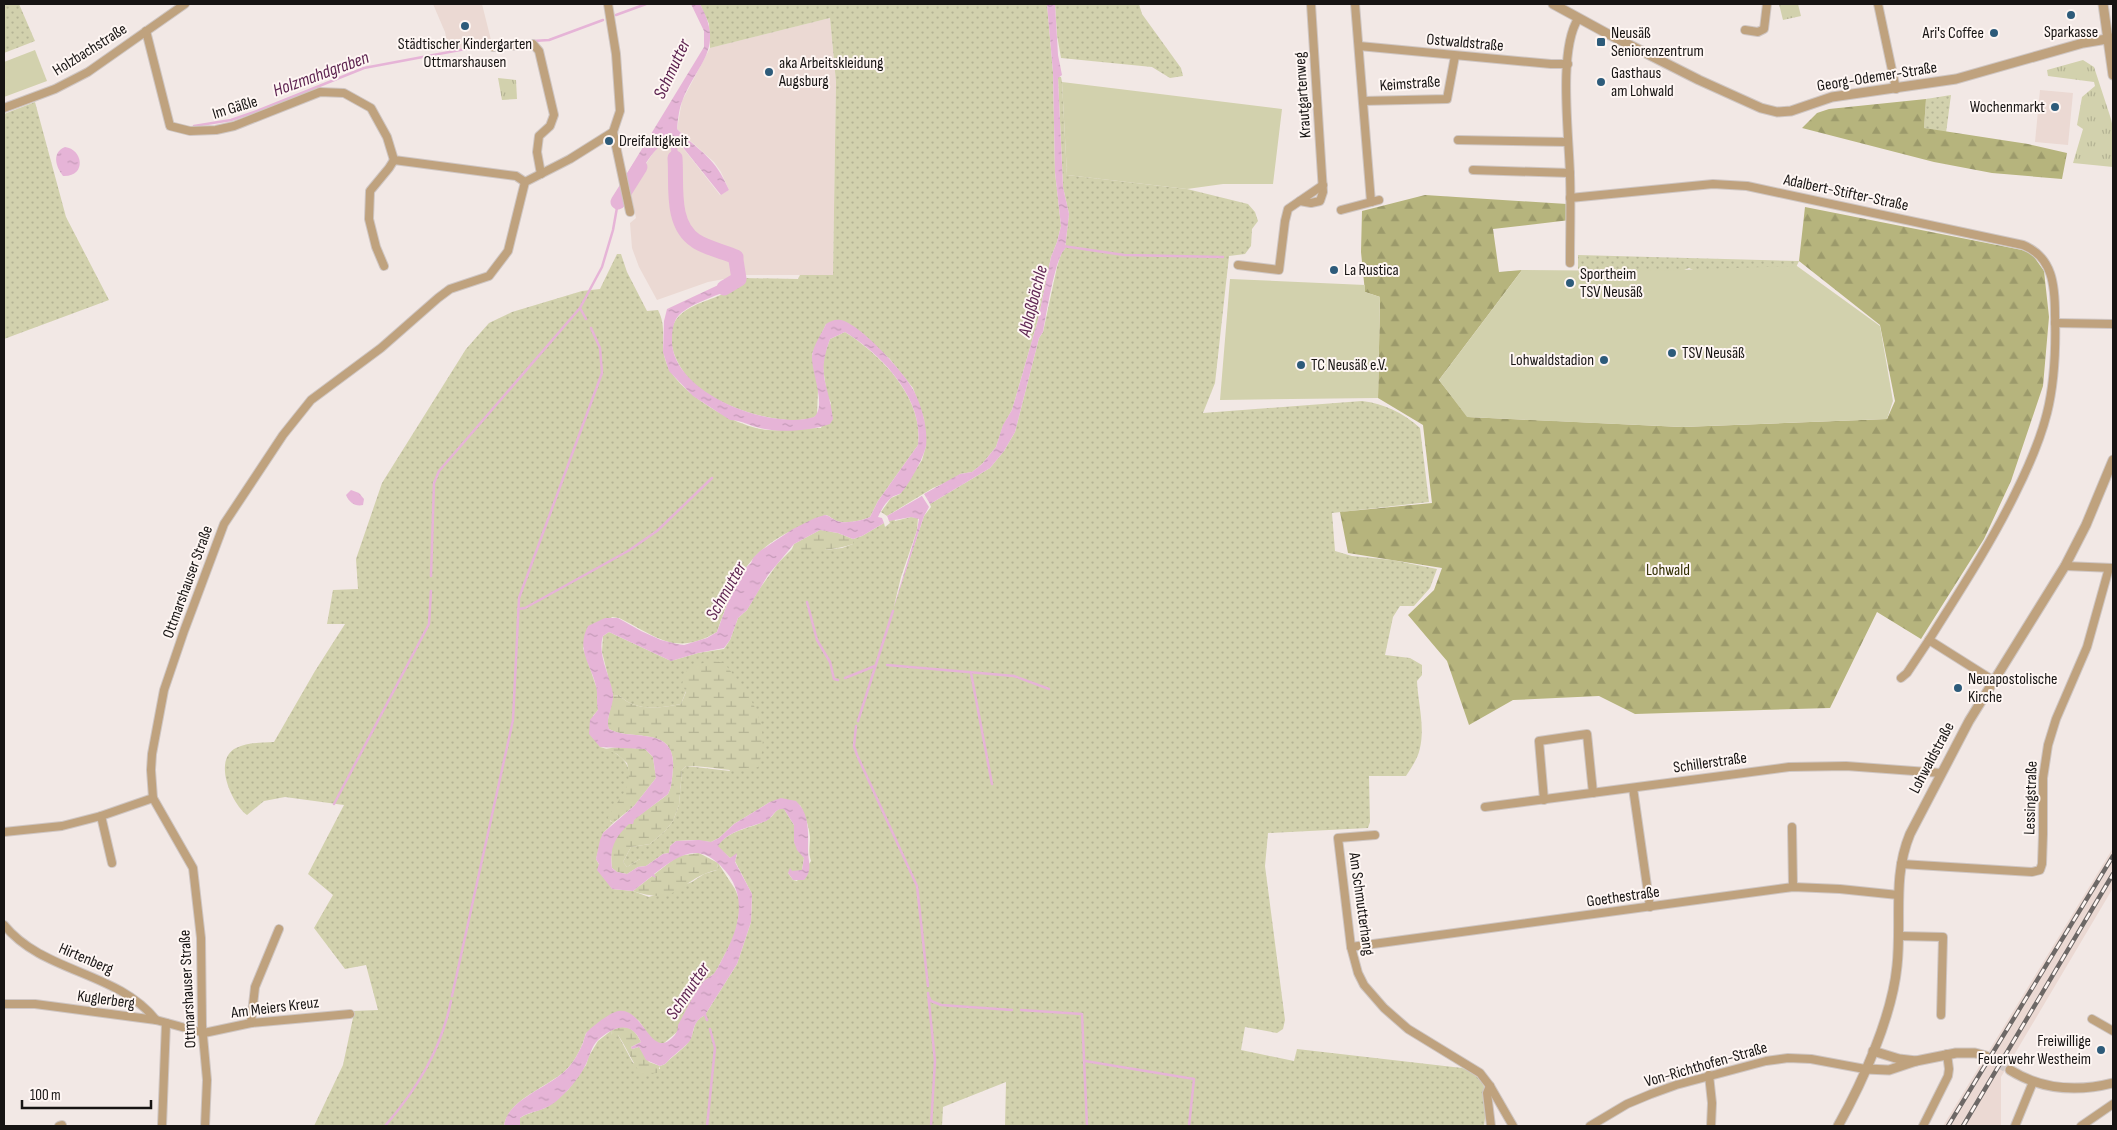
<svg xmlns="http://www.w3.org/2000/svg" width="2117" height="1130" font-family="'Sofia Sans Condensed',sans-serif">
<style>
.built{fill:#ebd9d3}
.grass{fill:url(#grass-dots)}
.forest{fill:url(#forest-firs)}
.wetland{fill:url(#wetland-marsh)}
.park{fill:url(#park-tufts)}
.garden{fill:#d2d1ad}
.water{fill:url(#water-ripples)}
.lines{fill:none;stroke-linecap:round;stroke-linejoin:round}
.stream{stroke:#e6b4d7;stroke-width:2.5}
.river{stroke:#e6b4d7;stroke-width:15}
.tertiary-tunnel{stroke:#d1c8c6;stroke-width:9;stroke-dasharray:9 4.5;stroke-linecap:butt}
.minor-casing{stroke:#cfc6c3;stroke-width:10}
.tertiary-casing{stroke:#cfc6c3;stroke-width:11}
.minor{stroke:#bfa27e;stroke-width:8}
.tertiary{stroke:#bfa27e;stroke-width:9}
.rail-casing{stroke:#6d6866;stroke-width:4.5}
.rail{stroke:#fef6f3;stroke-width:2.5;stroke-dasharray:8;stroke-linecap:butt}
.poi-dot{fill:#2d5b7a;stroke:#fef6f3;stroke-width:2}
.labels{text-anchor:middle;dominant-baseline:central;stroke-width:4;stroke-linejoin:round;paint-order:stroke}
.poi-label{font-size:16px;fill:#171413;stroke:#fef6f3;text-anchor:start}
.street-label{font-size:16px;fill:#171413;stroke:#fef6f3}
.park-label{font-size:16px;fill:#302d00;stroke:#fef6f3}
.water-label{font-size:18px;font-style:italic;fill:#5e2451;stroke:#fef6f3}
</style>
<defs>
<pattern id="grass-dots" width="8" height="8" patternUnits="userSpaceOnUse" patternTransform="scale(1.25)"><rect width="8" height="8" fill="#d2d1ad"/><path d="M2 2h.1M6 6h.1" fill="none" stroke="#b4b394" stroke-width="1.8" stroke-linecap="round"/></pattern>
<pattern id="forest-firs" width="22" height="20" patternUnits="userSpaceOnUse" patternTransform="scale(1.25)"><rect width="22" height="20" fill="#b6b47d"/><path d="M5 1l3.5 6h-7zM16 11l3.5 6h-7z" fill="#9c9a6b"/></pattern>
<pattern id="wetland-marsh" width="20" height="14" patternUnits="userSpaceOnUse" patternTransform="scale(1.25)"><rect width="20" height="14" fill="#d2d1ad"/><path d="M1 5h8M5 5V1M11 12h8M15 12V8" fill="none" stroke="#b4b394"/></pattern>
<pattern id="park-tufts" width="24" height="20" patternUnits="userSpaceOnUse" patternTransform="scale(1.25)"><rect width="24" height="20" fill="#d2d1ad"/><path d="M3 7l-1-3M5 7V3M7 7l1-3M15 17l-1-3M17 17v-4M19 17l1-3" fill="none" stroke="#b4b394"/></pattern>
<pattern id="water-ripples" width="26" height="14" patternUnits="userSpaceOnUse" patternTransform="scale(1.25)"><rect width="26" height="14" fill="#e6b4d7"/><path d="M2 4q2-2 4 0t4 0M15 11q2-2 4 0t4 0" fill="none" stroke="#c59ab8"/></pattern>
</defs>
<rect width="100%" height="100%" fill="#f2e8e5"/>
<g class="built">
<polygon points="433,4 482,4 492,44 449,53 445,32"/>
<polygon points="830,18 836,82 833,275 746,275 708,282 657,300 639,267 632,248 630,223 636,218 630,189 653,153 662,143 670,139 674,179 679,178 676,139 720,195 729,190 721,172 714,162 677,129 682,101 710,48"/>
<polygon points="2040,90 2073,93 2068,145 2035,142"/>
<polygon points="2113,848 2113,888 2001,1077 2001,1126 1943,1126"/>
</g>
<g class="grass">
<polygon points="4,4 19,4 35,41 4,53"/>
<path d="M700,4h347l6,68 2,100 6,54 -4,16 -6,15 -13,63 -26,90 -9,16 -7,21 -14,17 -10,8 -12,2 -8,6 -19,8 -46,28 -6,-4 10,-14 9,-4 22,-34 4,-14 -2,-27 -11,-31 -24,-30 -34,-30 -29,-4 -14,30 6,35 -1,26c-5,5 -11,4 -18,5 -31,2 -84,-15 -107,-38 -9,-9 -18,-24 -20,-36 -8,-47 48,-41 70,-64v-4l56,1 2,-4h33l3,-193 -6,-64 -120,30 -1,-24z"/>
<polygon points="1055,4 1145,4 1139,4 1142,14 1181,68 1183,76 1170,78 1152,67 1061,58 1057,35"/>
<path d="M1058,77h3l1,5 5,93 120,14 61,15 7,8 3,9 -6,8 -1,17 -6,8 -16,2 -14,127 -12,30 159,-12c23,3 40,11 58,27l9,74 -97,11 3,38 17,5 40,4 45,9 -7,19 -16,18h-14l-7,11 -8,38 25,3 12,7v10l-5,6c1,22 8,45 3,67 -2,10 -8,19 -14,28h-37l1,46 -2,6 -100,5 -3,33 20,154 -2,9 -6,4 -32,-6 -4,23 53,11 3,-12 165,19c5,2 11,4 15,8 13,10 9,36 7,50h-479l1,-44 -63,25 -1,19h-422v-8l5,-3 20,-7 23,-18 18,-25 3,-9 9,-15 14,-11 -1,5h7l15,28 27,6v-3l5,-2c7,-8 21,-16 26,-26 4,-10 2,-17 14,-23l32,-51 14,-42 1,-28 -17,-33 2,-6 -7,3 -13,-12c13,-17 34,-17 50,-26 6,-3 7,-8 12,-11h5l10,16v17l10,16 -2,12 -14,3 5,7 4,1 14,-20c-3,-9 -1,-15 -1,-24 -1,-11 -5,-22 -10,-32l-30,-3 -36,22 -15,14 -8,4 -18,-2 -17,1 -6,5 -1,7 -6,1 -17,12v-7h-6l-13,8 -4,-5 8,-15 19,-3 15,-13 8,-10 6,-16 3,-35 4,-4 44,5 -44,-80 -5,13c-21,4 -46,8 -62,-9l-6,1 -11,-44 1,-16 6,-4 62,29 27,-8 26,-4 6,-9 8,-22 9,-8 11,-19 20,-28 14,-14 33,1 17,-2 11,-4v-5l9,-3 22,-13 1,4 5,-4 -1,-2 5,-2 1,2 16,-4 7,1 -1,12 -16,47 -7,29 30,-90 7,-9 -1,-3 60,-36 14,-17 11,-19 24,-94 4,-6 14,-65 5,-16 3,-2 4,-35 -6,-27z"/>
<polygon points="1951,95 1946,133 1924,128 1926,99"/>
<polygon points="35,102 66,217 109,300 4,339 4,114"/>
<path d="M617,254h4l6,18 20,39 11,-1c10,19 1,33 8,52 10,30 71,66 102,68 18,1 35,-2 53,-2l10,-25 -4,-8 -4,-27v-9l7,-20 15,-7c36,23 79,66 73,113l-40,56 -8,16c-9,4 -25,7 -33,4 -5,-2 -7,-5 -11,-6 -10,3 -16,7 -25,11 -55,25 -65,52 -84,106 -42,25 -61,4 -98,-14l-7,-1 -29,31 14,41 1,21 -5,6 7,31c24,6 38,23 24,47 -6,11 -11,14 -14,27l3,2 -10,10 -7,26 16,30 21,2 16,6 43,-15 12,-8 13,-4 1,-7 17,26 4,10 1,9 -5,27 -20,38 -11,8 -27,51 -13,11h-8l-6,-6 -11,-16 -9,-7 -44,19c-4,14 -10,27 -20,37 -18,17 -59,30 -62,56h-190l29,-61 10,-47 -1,-7 26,-1 -12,-45 -21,4 -31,-41 19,-33 -25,-21 36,-69 -59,-8 -21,4 -17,14c-15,-11 -35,-55 -11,-67 12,-6 25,-5 38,-6l41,-71 30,-47h-18l6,-34 25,-1 -2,-30 26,-76 84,-134 23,-26 23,-11 70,-21 18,-2z"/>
<polygon points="1578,255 1799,261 1792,276 1710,278 1689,268 1658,281 1578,269"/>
</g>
<g class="forest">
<polygon points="1926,99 1924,128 2028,144 2067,153 2062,179 1992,173 1934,162 1802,128 1817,113 1829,109"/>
<polygon points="1425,195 1567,204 1570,220 1493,229 1499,272 1522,270 1439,380 1468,417 1682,427 1887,419 1895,401 1880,325 1799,261 1805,207 2022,250 2032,254 2044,271 2049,317 2043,386 2011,481 1984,539 1921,639 1877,612 1830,708 1635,714 1599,696 1513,700 1469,725 1447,661 1408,615 1434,590 1442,568 1348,553 1340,512 1432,503 1423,425 1378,398 1380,297 1365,292 1361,252 1362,211"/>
</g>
<g class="wetland">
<path d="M820,530l18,3 15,6v5c-13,5 -48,10 -61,5l2,-5z"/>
<path d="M710,660l14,3c26,32 49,61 34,104 -26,8 -46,-2 -72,-1l-4,4 -3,35 -6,16 -8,10 -15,13 -19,3 -8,15 4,5 13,-8h6v7l-8,1 -11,7 -10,-2 -5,-4c-1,-10 -2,-22 4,-31 8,-13 39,-32 52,-43 4,-7 4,-17 5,-26 3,-44 -42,-26 -64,-39l-2,-5 6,-28 6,-1c16,17 41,13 62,9l5,-12 -4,-8 5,-14z"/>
<path d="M618,747l27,2 8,8 3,21 -22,28 -21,17 -5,-5c11,-22 26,-29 19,-55l-10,-9 -12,-5z"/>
<path d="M699,853l19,10 -1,7c-38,8 -35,37 -84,21l45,-35z"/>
<path d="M620,1027c11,-1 16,5 21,15l-10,5 1,2 7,-2 10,15 11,4 -3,7 -16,1c-9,-12 -14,-26 -23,-39h-7l1,-5z"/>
</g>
<g class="park">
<polygon points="1779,4 1798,4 1801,16 1783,20"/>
<polygon points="2083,60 2094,67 2111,119 2113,128 2113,167 2073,163 2083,129 2077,125 2082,97 2095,86 2094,82 2048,76 2047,70"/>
<polygon points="498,78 516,80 517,99 502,100"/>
</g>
<g class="garden">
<polygon points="35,50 47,81 4,97 4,62"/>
<polygon points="1062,82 1282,109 1273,184 1223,184 1187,189 1067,175"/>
<polygon points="1797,266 1880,326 1893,401 1887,419 1682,427 1467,417 1439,380 1522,270 1648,271"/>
<polygon points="1230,279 1365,285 1365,292 1380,297 1378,398 1220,400"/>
</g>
<g class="water">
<path d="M691,4h9c24,44 0,56 -17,95 -4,9 -5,20 -6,30 24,24 38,28 52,61l-8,5 -44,-55 2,38 -5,1 -4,-40c-19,10 -29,33 -40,50l-4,-14 78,-128v-16z"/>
<path d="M1047,4h8l3,51 4,20 -4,3 5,109 6,27 -4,35c-10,8 -19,68 -22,83l-4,6 -24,94 -11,19 -14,17 -60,36 -6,-10 36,-20 12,-2 10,-8 14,-17 7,-22 9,-15 26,-90 13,-63 6,-15 4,-16 -6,-54 -2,-100z"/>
<path d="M65,147c18,2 22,30 -2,29 -8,-10 -11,-24 2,-29z"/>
<path d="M742,278v4l-5,5c-16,7 -46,16 -58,28 -6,6 -7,17 -7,25 -1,53 99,91 142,77 13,-11 -3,-45 -2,-61 1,-10 10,-23 14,-32 5,-3 9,-5 15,-4 19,4 64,53 73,71 8,16 14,37 12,55 -2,11 -17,39 -25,47 -3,2 -7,2 -10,5 -6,5 -10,12 -13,19l4,1 2,5 -22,13 -9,3 -15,-6 -18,-3 -26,14 -26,31 -21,35 -9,8 -8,22 -6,8 -26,5 -27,8 -62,-29 -6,4c-6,19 7,39 10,58 1,12 -8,24 -4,35 22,13 67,-5 64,39 -1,9 -1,19 -5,26l-34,26 -1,4h-4c-14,13 -20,25 -17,44l5,4 10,2 11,-7 8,-1 17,-12 6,-1 1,-7 6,-5 23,-1 12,2 8,-4 15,-14 36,-22 11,-4 15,3c14,13 12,31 12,49 0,12 5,20 -4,30h-11l-5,-7 2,-5 2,3 10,-1 2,-12 -7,-8 -3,-8v-17l-10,-16c-10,-1 -10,8 -18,12 -17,7 -37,9 -48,25l12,12 7,-5 -2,9 17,32 -1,28 -14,42 -32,51c-15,8 -10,20 -16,27 -8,8 -17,14 -24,22l-5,2 -14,-6 -7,-13 -7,2 -1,-2 10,-5c-10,-23 -29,-15 -43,-2 -7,7 -8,16 -12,24 -4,9 -13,21 -20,28 -6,6 -13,13 -21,16 -8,4 -17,4 -25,10v8h-16c3,-27 45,-38 63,-57 7,-7 12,-17 16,-26 1,-4 2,-8 4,-11 6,-6 23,-20 32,-21 24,-3 32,48 53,27 4,-4 6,-7 6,-13 8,-14 15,-31 25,-43 3,-4 9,-5 12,-10 4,-5 7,-13 11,-20 17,-33 21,-66 -12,-92 -22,-17 -42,1 -60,14l2,4 -4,-2 -19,15 -21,-2 -15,-19 2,-6 -3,-5 4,-19 3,-7 31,-27 22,-28 -3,-21 -8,-8 -45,-2 -11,-13 1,-14 8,-10c-2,-8 0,-16 -2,-24 -6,-24 -20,-36 -8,-60l17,-8h13l23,13 20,9 16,4 7,1 23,-7 10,-6 12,-33 13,-28 9,-8 2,-5 7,-7 33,-22 22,-11 10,-3c5,1 7,4 12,6 8,3 24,0 33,-4l8,-16 40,-56c6,-47 -37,-91 -73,-113l-15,7c-14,39 -1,44 3,80l-3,5c-20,7 -49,9 -70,4 -10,-2 -19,-8 -30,-8l-37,-24 -24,-25 -6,-19 1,-31 3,-12 62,-29z"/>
<path d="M351,490l8,3 5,6 -1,6c-8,2 -14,-3 -17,-10z"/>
<polygon points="922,496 929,507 924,516 892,613 917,530 919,519 911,517 889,521 887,516"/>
</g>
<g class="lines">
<g class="stream">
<polyline points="616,15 646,4"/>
<polyline points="533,41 549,40 603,20"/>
<polyline points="194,126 231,120 257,111 364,68 492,44"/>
<polyline points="1063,246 1124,255 1223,257"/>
<polyline points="580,308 586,319"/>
<polyline points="431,576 434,483 439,471 580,308 602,267 613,230 618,202"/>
<polyline points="807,602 817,640 830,662 834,679 838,680"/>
<polyline points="518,609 525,608 628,551 657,531 712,478"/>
<polyline points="887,665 1014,676 1049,689"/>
<polyline points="971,673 992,784"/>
<polyline points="845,678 875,666"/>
<polyline points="858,721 893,611"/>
<polyline points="856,726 854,746 857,755 917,886 928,986"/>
<polyline points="334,804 429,624 431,591"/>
<polyline points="928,993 935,1061 931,1126"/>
<polyline points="452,996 513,720 519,598 602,373 600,348 591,328"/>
<polyline points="929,997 931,1001 941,1005 1012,1010"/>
<polyline points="1021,1010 1082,1014 1087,1126"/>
<polyline points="704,1012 707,1020"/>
<polyline points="1085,1061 1194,1079 1189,1126"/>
<path d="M385,1126c32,-37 56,-76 66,-125"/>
<polyline points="707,1126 715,1048 710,1029"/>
</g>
<g class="river">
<path d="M675,158c2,27 -5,66 21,83 10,7 29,11 40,16"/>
<polyline points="618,202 640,167"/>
<polyline points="724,288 739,279 736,260"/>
</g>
<polyline class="tertiary-tunnel" points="1986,1056 2010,1070"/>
<defs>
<g id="minor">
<polyline points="1355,4 1371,202"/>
<polyline points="1878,4 1896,89"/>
<polyline points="1745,30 1758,32 1764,29 1767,4"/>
<polyline points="146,31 170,126 190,131 216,130 234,126 320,92 344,93 371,108 387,137 394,160 516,176 525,182"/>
<polyline points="1359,46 1551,64 1568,64"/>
<polyline points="493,47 533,44 539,51 554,115 550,126 539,136 537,152 541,174"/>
<polyline points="1363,101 1447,99 1455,56"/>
<polyline points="4,108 55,89 88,72 185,4"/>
<polyline points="613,132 630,212"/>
<polyline points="1458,140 1568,142"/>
<polyline points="1473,170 1570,173"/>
<path d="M1570,198l143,-14 34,2 276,59c30,12 32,41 32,70 1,33 0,66 -8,98 -7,28 -19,55 -32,81 -25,51 -56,98 -86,146l65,41"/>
<polyline points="1300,201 1311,203 1320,201 1323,192 1311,4"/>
<polyline points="1341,210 1379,200"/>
<path d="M1570,263c0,-29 1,-59 0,-88 -1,-39 -12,-125 8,-156"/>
<polyline points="1238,265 1279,270 1285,221 1288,209 1323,185"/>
<polyline points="384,266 376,247 369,219 370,191 389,168 394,160"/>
<polyline points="2055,323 2113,324"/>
<polyline points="2065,566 2113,568"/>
<polyline points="1901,678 1907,673 1929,640"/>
<polyline points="1633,788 1650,907"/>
<polyline points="1544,800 1539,741 1587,734 1593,793"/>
<polyline points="1485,807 1789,767 1846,766 1941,773"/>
<polyline points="101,816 112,863"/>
<polyline points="1792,827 1793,887"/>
<polyline points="4,832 62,826 101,816 153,798"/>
<polyline points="1375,835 1338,838 1351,947 1358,973 1364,985 1384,1008 1408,1029 1480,1073 1490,1086 1513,1126"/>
<polyline points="1901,864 2032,872 2040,870 2042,864 2043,834 2043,778 2048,745 2056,719 2087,647 2109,568"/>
<path d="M4,925c39,48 113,46 152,95"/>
<polyline points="1899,936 1943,937 1941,1015"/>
<polyline points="1351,947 1793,887 1840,889 1898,895"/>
<polyline points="4,1004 35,1004 156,1020 204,1033 251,1023 350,1014"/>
<polyline points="2092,1019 2113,1031"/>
<polyline points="251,1023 255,987 279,929"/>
<polyline points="1709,1075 1712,1103 1711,1126"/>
<polyline points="1490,1086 1487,1093 1491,1126"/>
<polyline points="59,1126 62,1125"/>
<polyline points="162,1126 166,1023"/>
<polyline points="205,1126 207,1080 202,1025 201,938 193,868 153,798 151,770 152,754 164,690 184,631 224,524 283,435 311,400 381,348 438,298 450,289 489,276 508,251 525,182 570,159 613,132 620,111 616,54 608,4"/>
<polyline points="1590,1126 1627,1104 1651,1094 1676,1085 1766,1061 1788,1058 1811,1059 1865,1069"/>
<polyline points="1923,1126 1948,1076 1949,1069 1947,1054"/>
<polyline points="2015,1126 2033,1082"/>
<polyline points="2081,1126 2113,1104"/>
</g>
<g id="tertiary">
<polyline points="1553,4 1608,34 1699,80 1761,108 1777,112 1791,111 1832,97 1956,79 2083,43 2113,38"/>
<polyline points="2103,4 2113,75"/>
<polyline points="1873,1051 1899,1059 1916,1061"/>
<polyline points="1865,1069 1889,1070 1916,1061 1956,1053 1975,1053 1986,1056"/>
<path d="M2010,1070c32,20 67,22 103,13"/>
<path d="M1838,1126c25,-45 54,-109 59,-160 5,-45 -5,-89 13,-132l59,-113 96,-155 21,-41 27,-65"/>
</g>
</defs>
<use href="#minor" class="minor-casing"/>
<use href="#tertiary" class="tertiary-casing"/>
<use href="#minor" class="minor"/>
<use href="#tertiary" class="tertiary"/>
<defs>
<g id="rail">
<polyline points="1948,1126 2113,856"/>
<polyline points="1963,1126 2113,874"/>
</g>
</defs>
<use href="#rail" class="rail-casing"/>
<use href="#rail" class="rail"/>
</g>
<g class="poi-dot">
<circle cx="2071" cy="15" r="5"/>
<circle cx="465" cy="26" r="5"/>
<circle cx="1994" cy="33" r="5"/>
<rect x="1596" y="37" width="10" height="10" rx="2.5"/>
<circle cx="769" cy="72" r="5"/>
<circle cx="1601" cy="82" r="5"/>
<circle cx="2055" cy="107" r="5"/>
<circle cx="609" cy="141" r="5"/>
<circle cx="1334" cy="270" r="5"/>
<circle cx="1570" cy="283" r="5"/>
<circle cx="1672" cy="353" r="5"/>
<circle cx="1604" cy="360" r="5"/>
<circle cx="1301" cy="365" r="5"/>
<circle cx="1958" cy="688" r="5"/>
<circle cx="2101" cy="1050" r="5"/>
</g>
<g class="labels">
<g class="poi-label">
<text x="2071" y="32" text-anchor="middle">Sparkasse</text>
<text x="1611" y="33">Neusäß<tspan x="1611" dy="18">Seniorenzentrum</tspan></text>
<text x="1984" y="33" text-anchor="end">Ari's Coffee</text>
<text x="465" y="44" text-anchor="middle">Städtischer Kindergarten<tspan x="465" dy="18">Ottmarshausen</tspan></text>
<text x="779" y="63">aka Arbeitskleidung<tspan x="779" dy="18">Augsburg</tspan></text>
<text x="1611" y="73">Gasthaus<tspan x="1611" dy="18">am Lohwald</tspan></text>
<text x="2045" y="107" text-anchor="end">Wochenmarkt</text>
<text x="619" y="141">Dreifaltigkeit</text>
<text x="1344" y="270">La Rustica</text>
<text x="1580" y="274">Sportheim<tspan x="1580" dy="18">TSV Neusäß</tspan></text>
<text x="1682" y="353">TSV Neusäß</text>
<text x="1594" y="360" text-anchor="end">Lohwaldstadion</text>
<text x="1311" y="365">TC Neusäß e.V.</text>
<text x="1968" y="679">Neuapostolische<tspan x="1968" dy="18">Kirche</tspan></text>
<text x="2091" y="1041" text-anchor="end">Freiwillige<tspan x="2091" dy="18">Feuerwehr Westheim</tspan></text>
</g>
<g class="street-label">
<text transform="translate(1465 43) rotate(5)">Ostwaldstraße</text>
<text transform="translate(90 50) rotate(-32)">Holzbachstraße</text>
<text transform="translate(1877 77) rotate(-9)">Georg-Odemer-Straße</text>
<text transform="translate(1410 84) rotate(-4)">Keimstraße</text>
<text transform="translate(1303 95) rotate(-94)">Krautgartenweg</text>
<text transform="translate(235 108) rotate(-17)">Im Gäßle</text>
<text transform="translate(1846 193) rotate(12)">Adalbert-Stifter-Straße</text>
<text transform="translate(188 582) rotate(-70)">Ottmarshauser Straße</text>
<text transform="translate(1932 758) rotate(-62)">Lohwaldstraße</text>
<text transform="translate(1710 763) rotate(-8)">Schillerstraße</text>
<text transform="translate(2031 798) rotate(-88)">Lessingstraße</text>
<text transform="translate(1623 897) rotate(-8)">Goethestraße</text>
<text transform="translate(1361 904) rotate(82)">Am Schmutterhang</text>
<text transform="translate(86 959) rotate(23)">Hirtenberg</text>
<text transform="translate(188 989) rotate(-93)">Ottmarshauser Straße</text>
<text transform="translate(106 1000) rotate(8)">Kuglerberg</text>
<text transform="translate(275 1008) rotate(-7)">Am Meiers Kreuz</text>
<text transform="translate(1706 1065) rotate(-16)">Von-Richthofen-Straße</text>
</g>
<g class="park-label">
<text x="1668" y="570">Lohwald</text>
</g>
<g class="water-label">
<text transform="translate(672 69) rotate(-65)">Schmutter</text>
<text transform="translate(321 74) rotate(-20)">Holzmahdgraben</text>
<text transform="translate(1033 301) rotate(-76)">Ablaßbächle</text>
<text transform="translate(726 591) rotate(-60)">Schmutter</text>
<text transform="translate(688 991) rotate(-56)">Schmutter</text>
</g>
</g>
<rect width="2117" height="1130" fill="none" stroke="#171413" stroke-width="10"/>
<path d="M22 1100v8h129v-8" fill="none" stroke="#171413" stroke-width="2.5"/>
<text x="30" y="1100" font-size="15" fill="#171413" stroke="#fef6f3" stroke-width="4" paint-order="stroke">100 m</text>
</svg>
